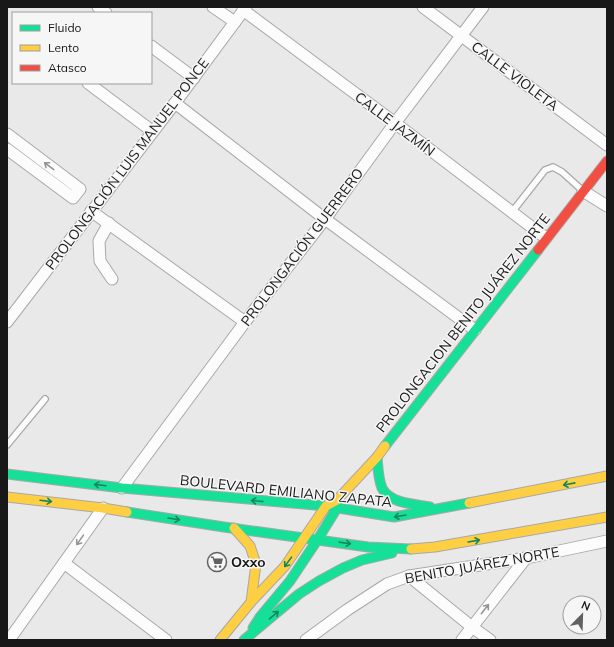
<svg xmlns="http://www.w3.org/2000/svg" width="614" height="647" font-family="Mulish,sans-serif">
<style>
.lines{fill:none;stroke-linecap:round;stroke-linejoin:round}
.lane-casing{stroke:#a8a8a9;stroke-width:8}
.street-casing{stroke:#a8a8a9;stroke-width:13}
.fast-casing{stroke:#a8a8a9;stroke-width:11}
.slow-casing{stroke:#a8a8a9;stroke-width:11}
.jam-casing{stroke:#a8a8a9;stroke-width:11}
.lane{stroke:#fcfcfc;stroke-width:5.5}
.street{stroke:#fcfcfc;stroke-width:11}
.fast{stroke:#16e098;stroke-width:9}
.slow{stroke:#ffcf43;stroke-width:9}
.jam{stroke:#f24e42;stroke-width:9}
.oneway{stroke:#959596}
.oneway2{stroke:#17865f}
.labels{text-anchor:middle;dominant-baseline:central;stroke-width:3;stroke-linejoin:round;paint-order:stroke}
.street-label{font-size:14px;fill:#181819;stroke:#f6f6f7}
.poi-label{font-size:14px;font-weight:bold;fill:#181819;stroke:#f6f6f7;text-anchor:start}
</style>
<rect width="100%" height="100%" fill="#e9e9e9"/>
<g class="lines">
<defs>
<g id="lane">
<polyline points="512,212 545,170 553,167 562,172 582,190"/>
<polyline points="7,445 45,399"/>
</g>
<g id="street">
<polyline points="98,7 106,13"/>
<polyline points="213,7 235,22"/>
<polyline points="423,7 607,145"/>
<polyline points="243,10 395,123 546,238"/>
<polyline points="151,46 194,78"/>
<polyline points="88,83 152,131"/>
<polyline points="175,103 325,219 475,330"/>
<polyline points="7,134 80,189 73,198 7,149"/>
<polyline points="583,191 607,206"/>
<polyline points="91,211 245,322"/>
<polyline points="109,223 99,241 100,261 112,279"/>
<polyline points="7,322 175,103 246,7"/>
<polyline points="122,488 245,322 325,219 395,123 483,7"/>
<polyline points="64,563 166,640"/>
<polyline points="409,576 472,627 490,640"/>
<polyline points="9,640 103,508"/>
<polyline points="306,640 347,610 387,584 409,576 526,558 607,541"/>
<polyline points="462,640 526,558"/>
</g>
<g id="fast">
<polyline points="385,446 538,250"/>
<path d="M377,457c1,10 1,21 5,31 8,16 33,16 48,19"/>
<polyline points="7,474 122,488 326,506 394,517 469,503"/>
<polyline points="127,512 224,527 368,547 411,549"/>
<polyline points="253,628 260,617 290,581 318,539 337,508 337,500"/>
<polyline points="244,640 299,594 319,581 343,568 362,560 392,553"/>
</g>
<g id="slow">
<polyline points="7,497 103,508 127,512"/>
<polyline points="469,503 607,476"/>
<polyline points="234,528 250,546 256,564 251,602"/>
<polyline points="411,549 435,547 607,517"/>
<polyline points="220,640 251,602 285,566 326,506 337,500 377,457 385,446"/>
</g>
<polyline id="jam" points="538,250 607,161"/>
</defs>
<use href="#lane" class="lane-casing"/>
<use href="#street" class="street-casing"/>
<use href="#fast" class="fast-casing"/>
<use href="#slow" class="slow-casing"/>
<use href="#jam" class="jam-casing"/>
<use href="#lane" class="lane"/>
<use href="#street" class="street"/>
<use href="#fast" class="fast"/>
<use href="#slow" class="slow"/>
<use href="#jam" class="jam"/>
</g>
<defs><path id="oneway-shaft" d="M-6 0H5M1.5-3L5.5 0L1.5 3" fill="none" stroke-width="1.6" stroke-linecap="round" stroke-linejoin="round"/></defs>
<g class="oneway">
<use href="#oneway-shaft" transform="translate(49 166) rotate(-143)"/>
<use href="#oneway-shaft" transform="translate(80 540) rotate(125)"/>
<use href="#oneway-shaft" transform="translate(485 609) rotate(-52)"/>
</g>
<g class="oneway2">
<use href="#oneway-shaft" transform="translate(569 484) rotate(169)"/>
<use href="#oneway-shaft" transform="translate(100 485) rotate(-173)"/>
<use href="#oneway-shaft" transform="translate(46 501) rotate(7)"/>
<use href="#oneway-shaft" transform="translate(257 501) rotate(-175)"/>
<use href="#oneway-shaft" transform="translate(400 516) rotate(170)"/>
<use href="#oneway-shaft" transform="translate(174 519) rotate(9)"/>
<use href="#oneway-shaft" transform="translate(474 541) rotate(-10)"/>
<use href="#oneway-shaft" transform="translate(345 543) rotate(8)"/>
<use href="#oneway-shaft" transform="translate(288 562) rotate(126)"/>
<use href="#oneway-shaft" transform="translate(274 615) rotate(-40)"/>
</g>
<defs>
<symbol id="supermarket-ring" viewBox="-11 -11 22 22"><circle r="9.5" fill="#f6f6f7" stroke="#616162" stroke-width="1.5"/><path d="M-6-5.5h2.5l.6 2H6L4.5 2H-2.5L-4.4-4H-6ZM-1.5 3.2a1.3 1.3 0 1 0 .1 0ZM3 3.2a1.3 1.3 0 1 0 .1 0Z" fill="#616162"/></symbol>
</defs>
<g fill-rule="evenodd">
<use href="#supermarket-ring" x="206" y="551" width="22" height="22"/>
</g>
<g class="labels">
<g class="street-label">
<text transform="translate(515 76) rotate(37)">CALLE VIOLETA</text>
<text transform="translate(395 124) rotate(37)">CALLE JAZMÍN</text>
<text transform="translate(127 164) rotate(-53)">PROLONGACIÓN LUIS MANUEL PONCE</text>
<text transform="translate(302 247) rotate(-53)">PROLONGACIÓN GUERRERO</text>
<text transform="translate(463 323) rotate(-52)">PROLONGACION BENITO JUÁREZ NORTE</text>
<text transform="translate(286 491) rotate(6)">BOULEVARD EMILIANO ZAPATA</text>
<text transform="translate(482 565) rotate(-10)">BENITO JUÁREZ NORTE</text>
</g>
<g class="poi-label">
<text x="231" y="562">Oxxo</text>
</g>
</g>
<rect width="614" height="647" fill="none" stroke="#181819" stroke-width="16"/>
<rect x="12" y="12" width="140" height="72" fill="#f6f6f7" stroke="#9d9d9e"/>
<rect x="20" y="25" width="20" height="6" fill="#16e098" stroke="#9d9d9e"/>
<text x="48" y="32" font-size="12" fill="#181819">Fluido</text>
<rect x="20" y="45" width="20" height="6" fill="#ffcf43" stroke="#9d9d9e"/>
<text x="48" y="52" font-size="12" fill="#181819">Lento</text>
<rect x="20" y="65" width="20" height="6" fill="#f24e42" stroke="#9d9d9e"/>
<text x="48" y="72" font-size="12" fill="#181819">Atasco</text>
<g transform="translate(582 615) rotate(23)"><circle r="19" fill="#f6f6f7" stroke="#9d9d9e"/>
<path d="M0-3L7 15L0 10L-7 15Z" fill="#616162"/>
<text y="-6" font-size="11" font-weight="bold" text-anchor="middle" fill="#181819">N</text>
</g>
</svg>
